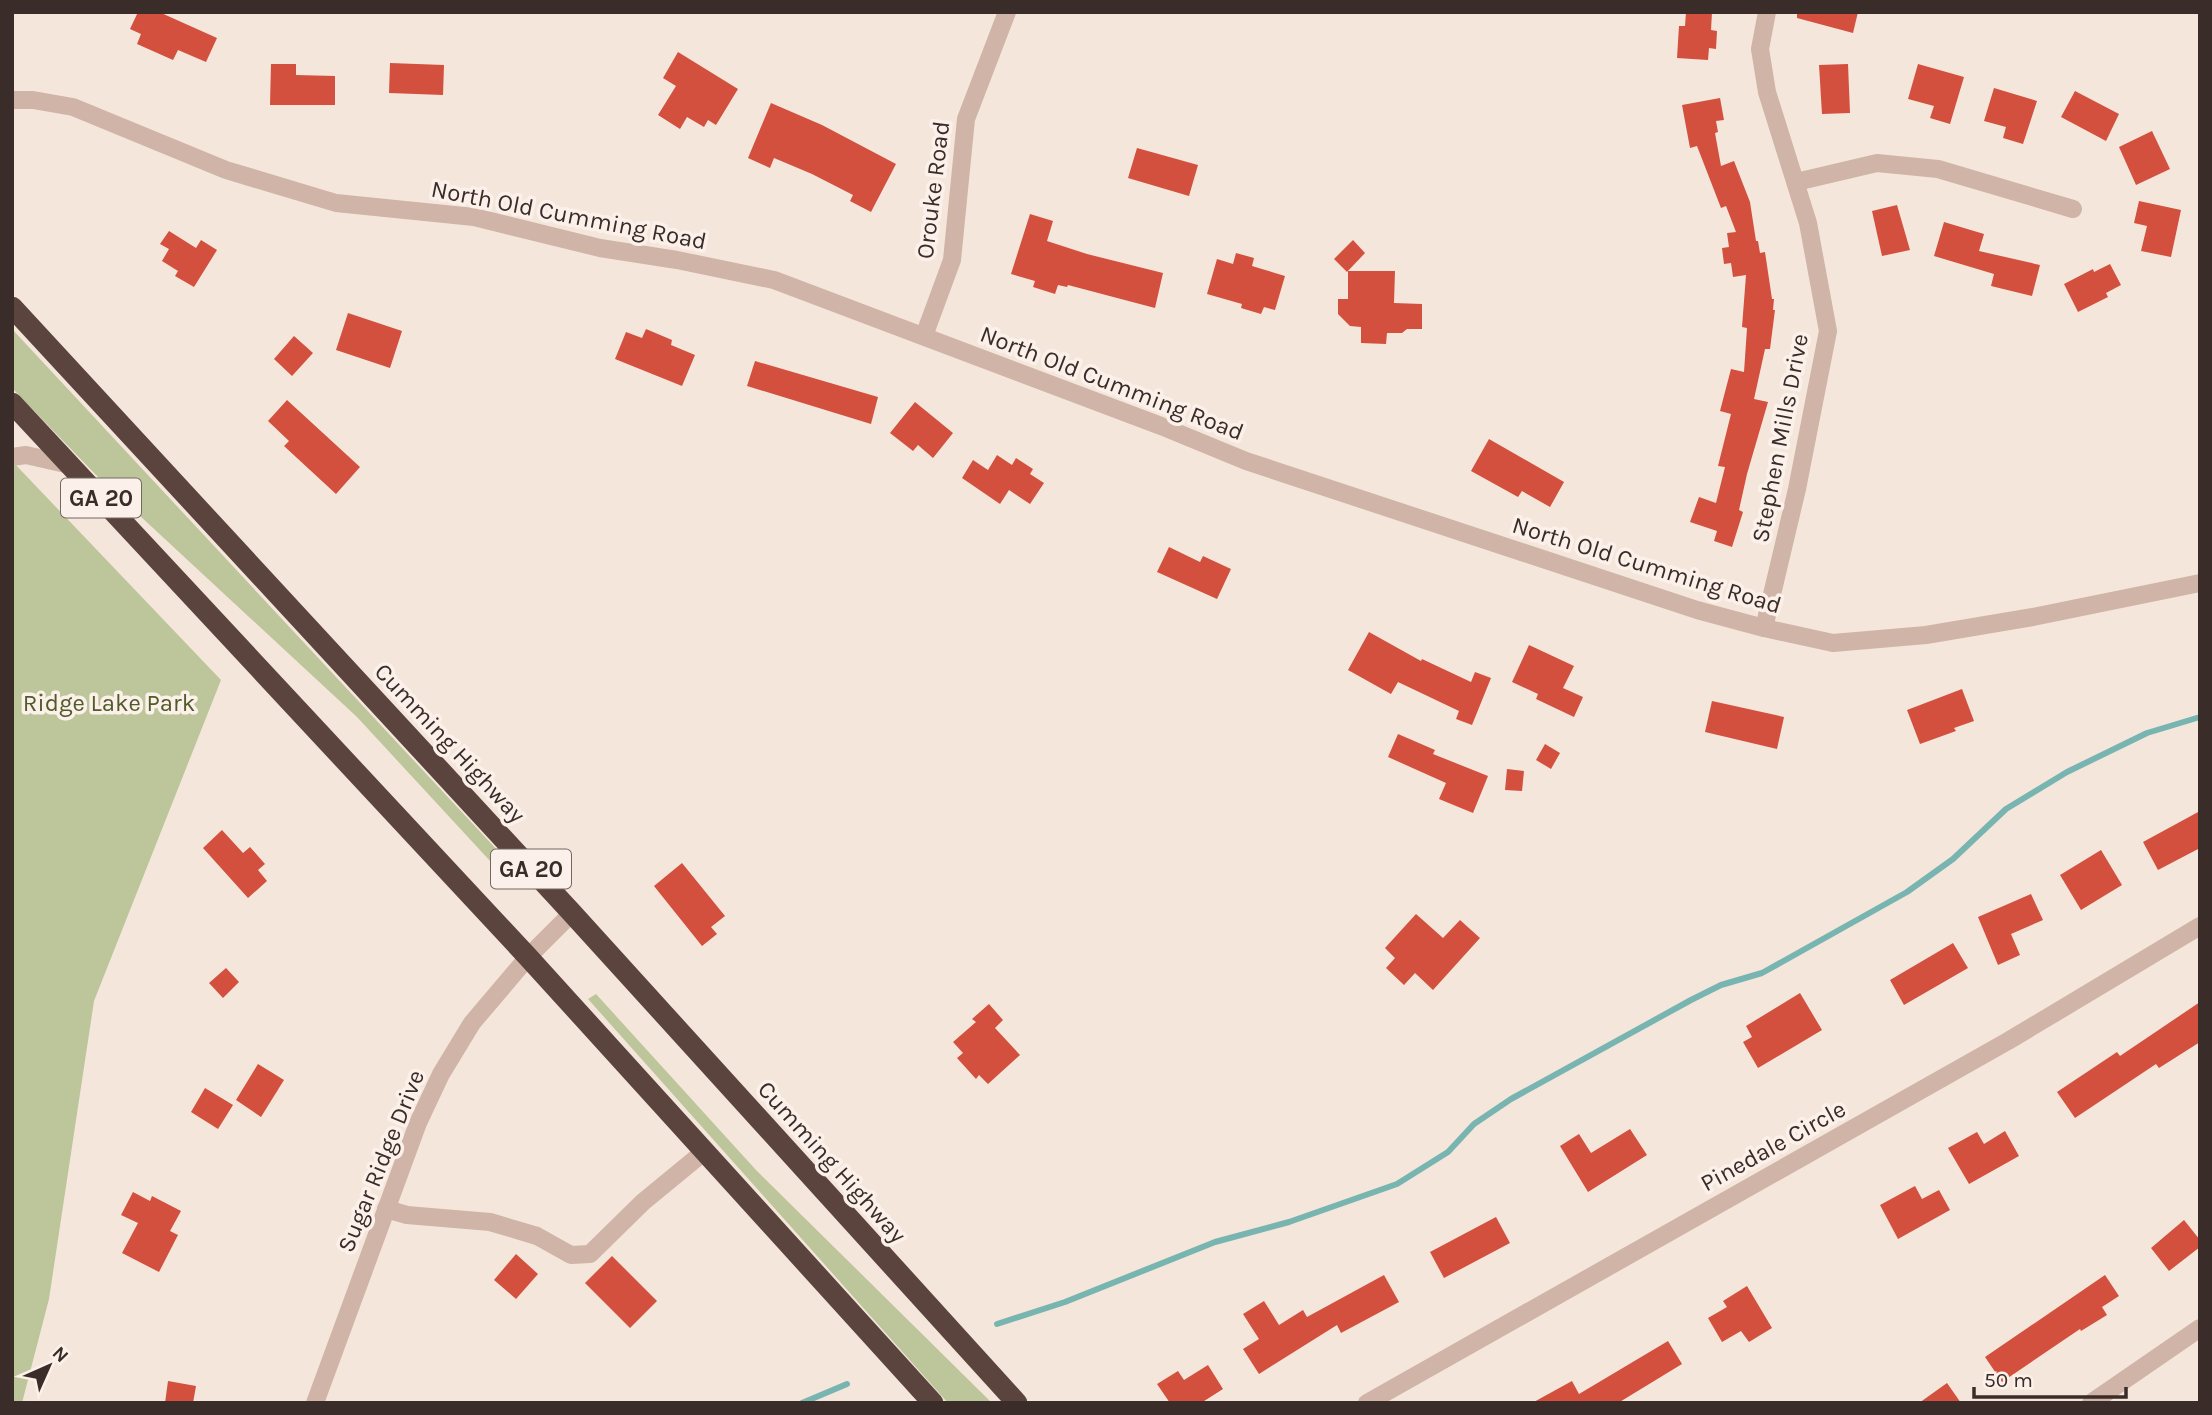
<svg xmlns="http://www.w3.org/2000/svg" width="2212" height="1415" font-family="Karla,sans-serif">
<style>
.green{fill:#bcc69a}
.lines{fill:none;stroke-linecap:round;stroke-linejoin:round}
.stream{stroke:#78b5b1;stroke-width:6}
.building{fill:#d2503d}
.minor{stroke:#cfb4a7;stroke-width:18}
.highway{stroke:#5c443e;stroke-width:21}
.labels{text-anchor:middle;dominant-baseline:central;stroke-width:7;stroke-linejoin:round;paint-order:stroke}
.shield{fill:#fcf1ea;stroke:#746762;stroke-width:2}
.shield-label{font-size:23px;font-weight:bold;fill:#3a2c28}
.street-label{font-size:24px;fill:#3a2c28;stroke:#fcf1ea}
.park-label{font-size:24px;fill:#4f5b29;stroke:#fcf1ea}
</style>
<rect width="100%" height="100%" fill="#f5e6dc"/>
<g class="green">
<polygon points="12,329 512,866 503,875 357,717 98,477 12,388"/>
<polygon points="12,461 221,680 94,1001 49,1299 22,1403 12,1403"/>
<polygon points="596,994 756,1170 992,1403 948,1403 588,999"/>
</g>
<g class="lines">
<g class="stream">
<polyline points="997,1324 1065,1302 1215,1242 1289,1222 1397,1184 1448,1152 1474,1124 1511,1099 1691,1000 1721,985 1762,973 1907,892 1953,859 2006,809 2067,772 2147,733 2200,717"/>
<polyline points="802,1403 847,1384"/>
</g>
</g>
<g class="building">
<polygon points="138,12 159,12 217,38 206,62 178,50 173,60 137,44 141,34 130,29"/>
<polygon points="1686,12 1712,12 1711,30 1717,31 1716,49 1709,48 1708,60 1677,58 1679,26 1685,26"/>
<polygon points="1797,12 1858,12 1853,33 1797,18"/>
<polygon points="678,52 738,89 716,125 708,120 704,127 687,117 680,129 658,115 676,86 663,78"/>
<polygon points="390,63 444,65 443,95 389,93"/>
<polygon points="271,64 296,64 296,75 335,76 335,105 270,105"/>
<polygon points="1848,64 1850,113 1822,114 1819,65"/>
<polygon points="1918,64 1964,77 1950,124 1930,118 1934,106 1908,99"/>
<polygon points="1994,88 2037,101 2023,144 2003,138 2006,127 1984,121"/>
<polygon points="2075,91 2119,114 2106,141 2061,117"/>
<polygon points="1720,98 1724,120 1716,121 1718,132 1715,133 1721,166 1734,161 1750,202 1756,241 1758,241 1760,253 1765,252 1772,299 1774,299 1773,310 1775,310 1770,349 1765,349 1754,399 1768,402 1747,474 1739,510 1743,512 1732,547 1714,541 1717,531 1690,522 1699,497 1716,503 1725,467 1718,466 1731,414 1720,411 1731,369 1744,372 1747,328 1742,327 1746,275 1733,277 1731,263 1724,264 1722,248 1729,247 1727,233 1736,232 1726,206 1721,208 1697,146 1690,148 1682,105"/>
<polygon points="771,103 822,125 896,164 871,212 850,201 853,195 812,174 774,158 770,168 748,158"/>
<polygon points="2152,131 2170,169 2136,185 2119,147"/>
<polygon points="1137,148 1198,165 1189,196 1128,178"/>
<polygon points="2139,201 2181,210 2171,257 2141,251 2147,226 2134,223"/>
<polygon points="1897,205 1910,250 1882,256 1872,211"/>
<polygon points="1030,214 1053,221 1047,241 1087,254 1163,273 1155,308 1068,285 1067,287 1058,285 1055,294 1033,287 1035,281 1011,274"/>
<polygon points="1944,222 1984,234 1979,251 2040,265 2032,296 1991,286 1994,274 1934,256"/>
<polygon points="169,231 196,248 201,240 217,250 194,287 175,276 178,271 162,261 169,249 160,244"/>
<polygon points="1353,240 1365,253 1347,272 1334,259"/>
<polygon points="1236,253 1254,258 1252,266 1285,276 1275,310 1264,307 1261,314 1241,308 1242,304 1207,294 1217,259 1233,264"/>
<polygon points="2110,264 2121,285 2106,293 2108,297 2078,312 2064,284 2093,269 2094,272"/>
<polygon points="1348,271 1395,271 1394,303 1422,304 1422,329 1407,329 1402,333 1387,333 1386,344 1361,343 1361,327 1350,326 1338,314 1338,299 1348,299"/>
<polygon points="348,313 402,331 390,368 336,350"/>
<polygon points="646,329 672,340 671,345 695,355 682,386 615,359 626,332 642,338"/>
<polygon points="294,336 313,353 292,376 274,359"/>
<polygon points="755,361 878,397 871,424 747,386"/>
<polygon points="287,400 360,467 336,494 284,446 289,441 268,421"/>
<polygon points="915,402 953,433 933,458 918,445 913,451 890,433"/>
<polygon points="1489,439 1564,482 1550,507 1522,491 1518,497 1471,471"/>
<polygon points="997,455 1012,465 1016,458 1033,469 1030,474 1044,483 1030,504 1009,490 1000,504 962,478 973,460 988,470"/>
<polygon points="1169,547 1200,562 1203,556 1231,569 1217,599 1157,572"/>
<polygon points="1369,632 1421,661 1422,659 1471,682 1475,672 1491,678 1472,725 1456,719 1459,711 1398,682 1391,694 1348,670"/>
<polygon points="1529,645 1574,666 1563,688 1583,697 1574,717 1536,699 1538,694 1512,682"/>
<polygon points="1962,689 1974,721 1954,728 1956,731 1920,744 1907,710"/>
<polygon points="1712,701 1784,717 1777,749 1705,732"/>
<polygon points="1398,734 1435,750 1433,754 1488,776 1473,813 1439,799 1446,783 1388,757"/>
<polygon points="1545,744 1560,753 1551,769 1536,760"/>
<polygon points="1507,769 1524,771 1522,791 1505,790"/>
<polygon points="2200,811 2200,848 2158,870 2143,842"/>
<polygon points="222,830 243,853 250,847 265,864 258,870 267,881 248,898 203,848"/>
<polygon points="2101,850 2122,885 2081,910 2060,875"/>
<polygon points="682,863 725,916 711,927 717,934 702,946 654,886"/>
<polygon points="2031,894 2043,920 2011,934 2020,955 1998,965 1978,917"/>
<polygon points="1416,914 1443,938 1460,920 1480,938 1433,990 1415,973 1404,985 1386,968 1395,958 1385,948"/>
<polygon points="1953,943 1968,968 1904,1005 1890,980"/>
<polygon points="226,968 239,982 223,998 209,983"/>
<polygon points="1800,993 1822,1030 1758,1068 1743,1042 1752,1037 1746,1026"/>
<polygon points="2200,1002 2200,1042 2159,1068 2156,1064 2075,1118 2057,1092 2117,1052 2120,1056"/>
<polygon points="989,1004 1003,1020 995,1028 1020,1055 988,1084 979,1075 976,1079 957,1058 963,1053 953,1042 976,1022 972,1019"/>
<polygon points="258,1064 284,1080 261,1117 236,1100"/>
<polygon points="205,1088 233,1105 218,1129 191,1112"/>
<polygon points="1630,1129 1647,1155 1588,1192 1560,1146 1579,1134 1591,1153"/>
<polygon points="2005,1131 2019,1156 1969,1184 1948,1148 1977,1132 1984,1144"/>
<polygon points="1915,1186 1922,1199 1939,1190 1950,1210 1898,1239 1880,1205"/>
<polygon points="133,1192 150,1201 152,1196 181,1211 170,1231 178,1235 159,1272 122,1253 138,1223 121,1215"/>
<polygon points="1496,1217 1510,1243 1444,1278 1430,1252"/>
<polygon points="2184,1220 2200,1240 2200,1247 2169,1271 2151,1248"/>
<polygon points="516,1254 538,1274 516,1299 494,1280"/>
<polygon points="612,1256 657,1301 630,1328 585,1283"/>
<polygon points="1384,1275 1399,1302 1341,1333 1337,1325 1259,1374 1243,1349 1259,1339 1243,1314 1264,1301 1279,1325 1303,1310 1307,1317"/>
<polygon points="2105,1275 2119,1296 2102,1307 2107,1315 2081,1331 2080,1329 2002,1382 1985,1357"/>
<polygon points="1747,1286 1772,1328 1749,1342 1741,1331 1722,1342 1708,1318 1727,1307 1723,1301"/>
<polygon points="1668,1341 1682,1364 1618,1403 1532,1403 1572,1381 1579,1394"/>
<polygon points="1208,1365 1223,1389 1201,1403 1170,1403 1157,1384 1178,1371 1184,1380"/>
<polygon points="168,1381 196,1386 193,1403 165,1403"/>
<polygon points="1947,1383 1961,1403 1919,1403"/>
</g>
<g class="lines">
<g class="minor">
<polyline points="12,100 33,100 73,107 226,170 336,203 474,217 600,248 677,260 774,280 1161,426 1246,461 1697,610 1764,628 1833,643 1926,635 2033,617 2200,583"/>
<polyline points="1796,182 1877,163 1938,169 2073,209"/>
<polyline points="924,336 952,260 966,119 1007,12"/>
<polyline points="12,457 26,455 70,465"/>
<polyline points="1764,628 1797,489 1828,331 1808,223 1767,92 1760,49 1767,12"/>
<polyline points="386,1209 407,1215 490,1222 537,1236 571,1255 590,1254 643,1202 705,1151"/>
<polyline points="315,1403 418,1123 441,1074 472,1023 528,957 572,913"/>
<polyline points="1367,1403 2008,1041 2200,926"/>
<polyline points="2091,1403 2200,1328"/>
</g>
<g class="highway">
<polyline points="12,307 572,913 1017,1403"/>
<polyline points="12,403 528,957 933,1403"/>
</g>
</g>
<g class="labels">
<g class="shield">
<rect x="61" y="478.5" width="80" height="39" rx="5"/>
<rect x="491" y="849.5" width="80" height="39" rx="5"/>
</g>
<g class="shield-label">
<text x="101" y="498">GA 20</text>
<text x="531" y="869">GA 20</text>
</g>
<g class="street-label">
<text transform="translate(933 190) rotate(-83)">Orouke Road</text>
<text transform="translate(569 215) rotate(11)">North Old Cumming Road</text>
<text transform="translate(1112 383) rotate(21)">North Old Cumming Road</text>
<text transform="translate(1780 438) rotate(-79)">Stephen Mills Drive</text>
<text transform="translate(1647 565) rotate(17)">North Old Cumming Road</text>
<text transform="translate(450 743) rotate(47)">Cumming Highway</text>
<text transform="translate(1773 1146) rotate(-29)">Pinedale Circle</text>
<text transform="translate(381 1161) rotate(-68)">Sugar Ridge Drive</text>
<text transform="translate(832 1162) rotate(48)">Cumming Highway</text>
</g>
<g class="park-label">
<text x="109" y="703">Ridge Lake Park</text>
</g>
</g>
<rect width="2212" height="1415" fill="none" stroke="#3a2c28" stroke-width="28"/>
<g transform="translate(49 1366) rotate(45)" stroke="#fcf1ea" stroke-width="5" paint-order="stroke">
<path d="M0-5L12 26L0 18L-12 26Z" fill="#3a2c28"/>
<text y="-10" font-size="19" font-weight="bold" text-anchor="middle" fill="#3a2c28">N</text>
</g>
<path d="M1974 1387v10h152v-10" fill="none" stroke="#3a2c28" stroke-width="3.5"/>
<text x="1984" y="1387" font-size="21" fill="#3a2c28" stroke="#fcf1ea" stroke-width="5" paint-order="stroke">50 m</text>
</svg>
